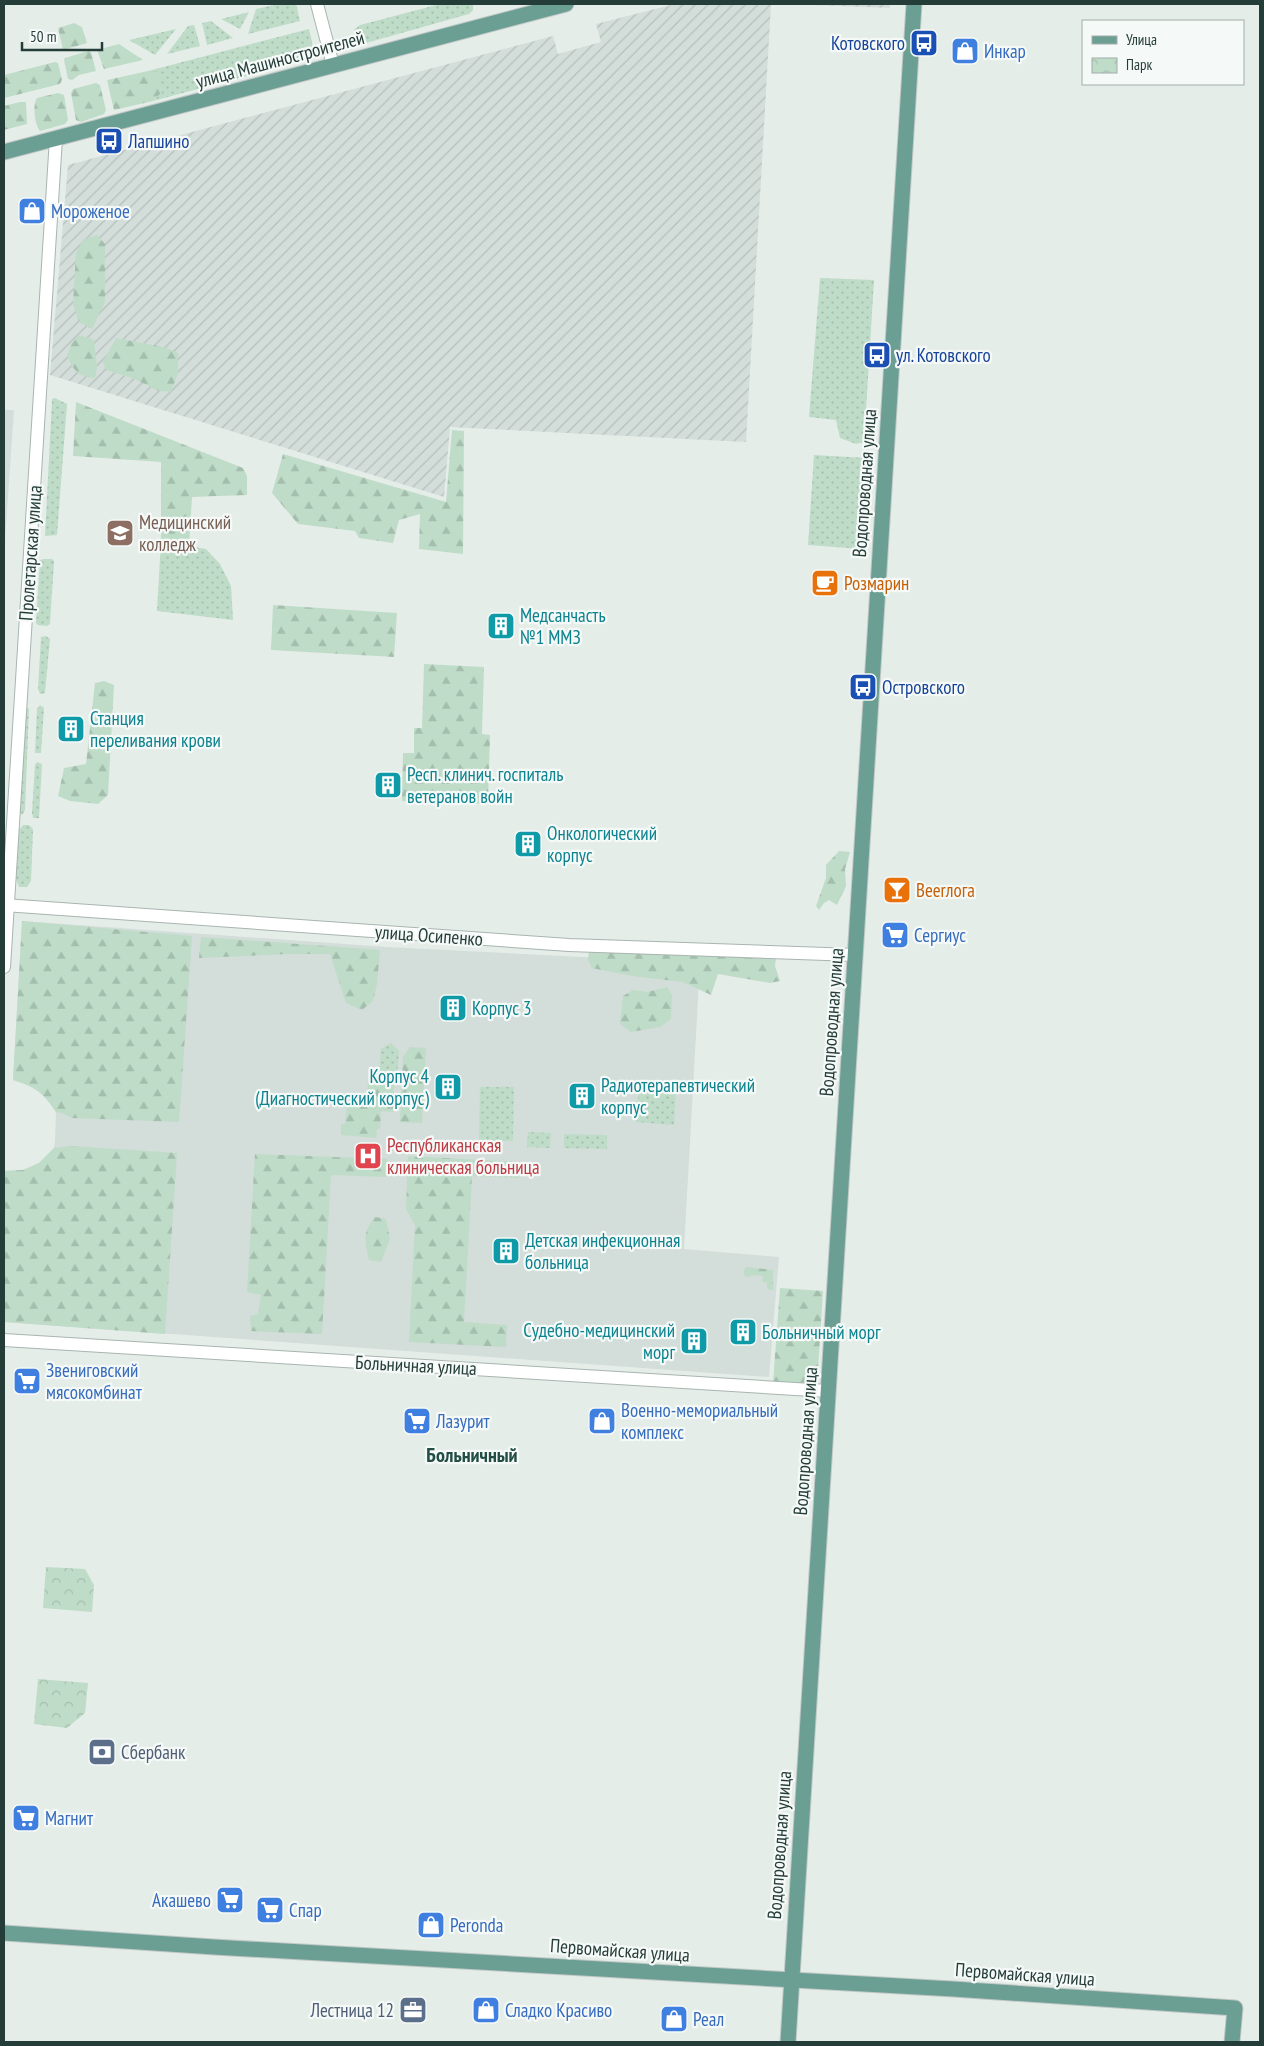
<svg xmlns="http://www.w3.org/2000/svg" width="1264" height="2046" font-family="'PT Sans Narrow',sans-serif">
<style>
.built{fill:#d3ddd9}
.industrial{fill:url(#industrial-furrows)}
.grass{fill:url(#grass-dots)}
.forest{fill:url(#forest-firs)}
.park{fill:url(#park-crowns)}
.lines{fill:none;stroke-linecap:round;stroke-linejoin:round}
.minor-casing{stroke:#a8b5b0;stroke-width:14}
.major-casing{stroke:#c2c9c7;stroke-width:17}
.minor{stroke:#fff;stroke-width:12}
.major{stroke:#6c9f94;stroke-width:15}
.labels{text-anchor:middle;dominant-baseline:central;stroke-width:4.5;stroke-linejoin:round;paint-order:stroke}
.transit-label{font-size:19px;fill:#164399;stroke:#f5f9f7;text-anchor:start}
.shop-label{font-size:19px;fill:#366cbe;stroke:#f5f9f7;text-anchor:start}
.street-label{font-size:19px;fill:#253d38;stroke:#f5f9f7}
.education-label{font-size:19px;fill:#785e54;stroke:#f5f9f7;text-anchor:start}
.food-label{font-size:19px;fill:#c56008;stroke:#f5f9f7;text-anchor:start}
.culture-label{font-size:19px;fill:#0d838f;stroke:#f5f9f7;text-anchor:start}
.health-label{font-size:19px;fill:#be3a42;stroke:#f5f9f7;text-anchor:start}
.service-label{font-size:19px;fill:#4e5e75;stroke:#f5f9f7;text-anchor:start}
.neighbourhood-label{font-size:20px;font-weight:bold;fill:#224e45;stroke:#f5f9f7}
</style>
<defs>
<pattern id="industrial-furrows" width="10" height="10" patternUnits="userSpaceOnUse" patternTransform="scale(1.25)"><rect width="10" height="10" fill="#d3ddd9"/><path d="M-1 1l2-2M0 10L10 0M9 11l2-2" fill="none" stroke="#b5bfbb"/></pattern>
<pattern id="grass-dots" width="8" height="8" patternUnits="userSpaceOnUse" patternTransform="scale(1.25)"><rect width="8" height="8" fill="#bfdcc8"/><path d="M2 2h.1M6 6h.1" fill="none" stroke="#a4bead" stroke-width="1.8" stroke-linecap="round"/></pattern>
<pattern id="forest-firs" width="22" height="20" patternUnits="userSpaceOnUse" patternTransform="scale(1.25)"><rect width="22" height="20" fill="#bfdcc8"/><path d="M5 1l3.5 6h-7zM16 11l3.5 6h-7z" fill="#a4bead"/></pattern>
<pattern id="park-crowns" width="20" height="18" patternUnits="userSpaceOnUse" patternTransform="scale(1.25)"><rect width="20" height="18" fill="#bfdcc8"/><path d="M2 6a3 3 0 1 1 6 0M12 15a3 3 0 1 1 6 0" fill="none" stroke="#a4bead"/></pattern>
</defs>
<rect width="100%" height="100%" fill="#e5ede9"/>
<g class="built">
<polygon points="4,410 14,410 4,554"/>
<polygon points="22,921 387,947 700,963 684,1249 779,1257 769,1377 4,1322 4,1171 23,1170 39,1163 54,1148 55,1141 56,1112 49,1102 36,1088 13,1080"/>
</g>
<g class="industrial">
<polygon points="675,4 771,4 746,442 450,427 444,497 50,375 68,165 553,36 558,54 601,42 596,24"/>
<polygon points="789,4 890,4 890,8"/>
</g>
<g class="grass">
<polygon points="279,4 296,4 300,21 248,34 256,9"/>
<polygon points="440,4 473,4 473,10 469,14 359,45 354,38 354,30 360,25"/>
<polygon points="249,12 240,29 221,19"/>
<polygon points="211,21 233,38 207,45 202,23"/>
<polygon points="194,25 200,46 167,54 188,26"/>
<polygon points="176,29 155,55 129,40"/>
<path d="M309,29c3,13 7,21 -3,31l-153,41 9,-9 -14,-21z"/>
<polygon points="820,278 874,280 864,442 856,444 840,438 836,420 809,417"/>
<polygon points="55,398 67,404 57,535 45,536 52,399"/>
<polygon points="814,455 867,458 862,549 808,545"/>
<polygon points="161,541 206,549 220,564 231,586 233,620 157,611"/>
<polygon points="44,559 52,559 54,561 50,624 47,626 38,625 36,623 40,560"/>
<polygon points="46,636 50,639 45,693 40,694 38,689 41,637"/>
<polygon points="40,705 44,708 41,753 35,753 37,709"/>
<polygon points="25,707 29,709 25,810 22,815 18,811"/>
<polygon points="37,762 42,764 39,818 33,818 32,812 35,765"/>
<polygon points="23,825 29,825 33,829 31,881 27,887 19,887 16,879 19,830"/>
<polygon points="391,1043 399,1051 397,1077 388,1082 379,1076 381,1049"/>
<polygon points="639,1084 676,1086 674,1125 636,1122"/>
<polygon points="480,1087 514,1087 513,1141 479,1141"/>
<polygon points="528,1132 551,1133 550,1148 527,1147"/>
<polygon points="564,1134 607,1135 607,1149 564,1148"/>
</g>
<g class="forest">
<polygon points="74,23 82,27 87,43 63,50 58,28"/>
<polygon points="119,44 143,60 104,69 97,50"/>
<polygon points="88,51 91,52 96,71 79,75 72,80 68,79 64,60 65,58"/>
<polygon points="55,62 58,63 62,80 60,84 4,98 4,75"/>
<polygon points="148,71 157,71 164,76 161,82 162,92 153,101 114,110 107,80"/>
<polygon points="96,83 100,85 106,110 104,114 81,122 76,120 71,93 73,89"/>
<path d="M58,93l6,2 4,25 -3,4 -25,7c-5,-6 -8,-25 -3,-33z"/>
<polygon points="20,102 26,102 27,124 4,130 4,106"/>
<polygon points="97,235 105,244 105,302 92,329 79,322 73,303 76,253 83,240"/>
<path d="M79,335l15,5 3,27 -2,11c-17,-2 -22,-7 -28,-23l4,-10z"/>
<polygon points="116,338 163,347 178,353 178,373 171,392 156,390 135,379 106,370 103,362"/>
<polygon points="76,402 243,468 247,476 247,495 192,497 189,546 161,541 161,462 73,456"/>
<polygon points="452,430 464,431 463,554 419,549 420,514 399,520 393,543 359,538 355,531 298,524 272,493 283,454 446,502"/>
<polygon points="273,605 397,613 394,657 271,650"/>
<polygon points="424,664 484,667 482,734 490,735 488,804 402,801 403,753 414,753 414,728 422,728"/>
<polygon points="104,681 114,685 108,795 98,804 70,801 58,796 64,768 86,764 95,683"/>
<polygon points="839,851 850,852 845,869 846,886 837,905 829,900 824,903 819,910 816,906 826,878 826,865"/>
<path d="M22,921l170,15 -13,186 -107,-4 -10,-5 -6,-1c-13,-20 -21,-25 -43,-32z"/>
<polygon points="201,937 380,950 377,984 373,1001 362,1010 346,1003 330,954 286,954 199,958"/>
<polygon points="589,951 776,958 775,966 780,981 770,983 718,974 711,995 683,982 632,976 592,968 588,959"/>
<polygon points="667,987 672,995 671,1019 660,1027 631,1032 620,1024 623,996 633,990 647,992"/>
<polygon points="410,1047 426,1048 422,1123 400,1122 403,1057"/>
<polygon points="368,1082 394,1083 393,1112 381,1111 380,1129 377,1129 376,1138 341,1135 341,1124 345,1124 347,1106 366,1106"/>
<polygon points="71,1146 177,1153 165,1334 4,1322 4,1171 23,1170 39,1163 54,1148"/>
<polygon points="255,1154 387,1159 387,1177 331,1175 322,1334 251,1331 250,1316 258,1314 261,1295 247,1292"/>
<polygon points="408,1156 520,1162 519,1178 472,1176 464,1322 507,1325 506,1347 409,1342 415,1225 406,1209"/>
<path d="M375,1217l11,2 4,20 -9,23 -12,-2c-4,-19 -7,-27 6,-43z"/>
<polygon points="746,1267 773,1270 773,1290 767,1289 767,1283 762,1281 763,1276 756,1275 746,1277 743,1272"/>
<polygon points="780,1288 823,1291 817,1386 773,1383"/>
</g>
<g class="park">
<polygon points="46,1567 85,1569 94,1585 92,1612 43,1608"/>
<polygon points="38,1679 88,1683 85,1713 67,1728 34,1724"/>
</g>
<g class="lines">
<defs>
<g id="minor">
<polyline points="317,4 333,65"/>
<polyline points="4,905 569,945 855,955"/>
<polyline points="4,967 56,138"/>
<polyline points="4,1340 828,1391"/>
</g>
<g id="major">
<polyline points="4,152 566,4"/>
<polyline points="4,1933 214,1947 953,1989 1235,2008 1232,2042"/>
<polyline points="788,2042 914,4"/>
</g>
</defs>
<use href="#minor" class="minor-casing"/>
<use href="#major" class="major-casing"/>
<use href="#minor" class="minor"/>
<use href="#major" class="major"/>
</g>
<defs>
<symbol id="bus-square" viewBox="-11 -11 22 22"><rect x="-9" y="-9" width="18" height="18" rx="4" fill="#1a4fb4" stroke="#f5f9f7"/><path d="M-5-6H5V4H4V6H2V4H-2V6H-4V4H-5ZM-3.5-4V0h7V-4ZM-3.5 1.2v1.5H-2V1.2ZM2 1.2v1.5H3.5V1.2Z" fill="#fff"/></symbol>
<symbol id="shop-square" viewBox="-11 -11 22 22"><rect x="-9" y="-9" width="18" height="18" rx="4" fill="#3f7fe0" stroke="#f5f9f7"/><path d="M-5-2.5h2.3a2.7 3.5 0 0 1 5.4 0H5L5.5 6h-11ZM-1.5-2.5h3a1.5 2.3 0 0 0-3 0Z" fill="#fff"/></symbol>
<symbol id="university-square" viewBox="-11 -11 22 22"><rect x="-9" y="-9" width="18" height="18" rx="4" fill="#8d6e63" stroke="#f5f9f7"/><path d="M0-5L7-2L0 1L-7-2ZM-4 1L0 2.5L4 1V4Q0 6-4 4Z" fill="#fff"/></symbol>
<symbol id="cafe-square" viewBox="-11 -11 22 22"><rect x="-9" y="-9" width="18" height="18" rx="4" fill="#e8710a" stroke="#f5f9f7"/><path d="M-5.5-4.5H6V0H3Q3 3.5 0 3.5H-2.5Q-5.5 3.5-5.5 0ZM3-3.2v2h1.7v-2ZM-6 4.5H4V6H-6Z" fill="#fff"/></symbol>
<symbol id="building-square" viewBox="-11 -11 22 22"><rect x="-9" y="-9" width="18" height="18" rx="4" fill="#0f9aa8" stroke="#f5f9f7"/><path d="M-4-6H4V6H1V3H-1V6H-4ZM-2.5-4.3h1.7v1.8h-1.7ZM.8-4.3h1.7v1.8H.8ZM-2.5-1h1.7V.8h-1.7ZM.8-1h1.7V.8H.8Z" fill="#fff"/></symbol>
<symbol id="bar-square" viewBox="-11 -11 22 22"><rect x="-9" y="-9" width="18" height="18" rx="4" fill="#e8710a" stroke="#f5f9f7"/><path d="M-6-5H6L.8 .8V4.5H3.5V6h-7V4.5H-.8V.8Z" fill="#fff"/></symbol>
<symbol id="supermarket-square" viewBox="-11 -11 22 22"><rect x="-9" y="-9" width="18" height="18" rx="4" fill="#3f7fe0" stroke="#f5f9f7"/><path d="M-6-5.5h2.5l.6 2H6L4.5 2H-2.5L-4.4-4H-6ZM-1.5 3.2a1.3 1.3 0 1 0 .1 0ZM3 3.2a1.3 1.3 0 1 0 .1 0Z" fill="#fff"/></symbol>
<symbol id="hospital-square" viewBox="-11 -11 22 22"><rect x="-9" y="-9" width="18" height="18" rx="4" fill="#e0444e" stroke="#f5f9f7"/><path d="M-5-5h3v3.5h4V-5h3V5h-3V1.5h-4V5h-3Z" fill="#fff"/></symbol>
<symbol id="bank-square" viewBox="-11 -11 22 22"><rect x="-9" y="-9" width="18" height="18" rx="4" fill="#5c6f8a" stroke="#f5f9f7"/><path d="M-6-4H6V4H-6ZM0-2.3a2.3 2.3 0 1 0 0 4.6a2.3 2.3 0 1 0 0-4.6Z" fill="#fff"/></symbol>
<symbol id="office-square" viewBox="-11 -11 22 22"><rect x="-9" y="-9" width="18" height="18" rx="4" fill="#5c6f8a" stroke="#f5f9f7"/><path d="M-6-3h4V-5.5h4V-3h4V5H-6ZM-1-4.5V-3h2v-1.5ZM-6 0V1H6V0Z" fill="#fff"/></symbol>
</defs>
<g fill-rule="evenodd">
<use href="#bus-square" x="908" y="27" width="32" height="32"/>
<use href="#shop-square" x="949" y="35" width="32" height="32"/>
<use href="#bus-square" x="93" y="125" width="32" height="32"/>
<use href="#shop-square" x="16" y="195" width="32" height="32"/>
<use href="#bus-square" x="861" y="339" width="32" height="32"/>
<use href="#university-square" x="104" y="517" width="32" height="32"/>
<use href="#cafe-square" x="809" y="567" width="32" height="32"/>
<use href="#building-square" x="485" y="610" width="32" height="32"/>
<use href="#bus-square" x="847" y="671" width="32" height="32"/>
<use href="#building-square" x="55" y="713" width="32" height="32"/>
<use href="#building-square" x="372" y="769" width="32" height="32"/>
<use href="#building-square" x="512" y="828" width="32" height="32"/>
<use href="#bar-square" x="881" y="874" width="32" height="32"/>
<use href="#supermarket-square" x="879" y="919" width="32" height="32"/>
<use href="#building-square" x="437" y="992" width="32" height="32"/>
<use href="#building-square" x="432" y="1071" width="32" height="32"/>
<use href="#building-square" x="566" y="1080" width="32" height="32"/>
<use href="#hospital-square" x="352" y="1140" width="32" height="32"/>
<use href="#building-square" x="490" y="1235" width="32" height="32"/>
<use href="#building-square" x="727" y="1316" width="32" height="32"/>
<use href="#building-square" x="678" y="1325" width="32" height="32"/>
<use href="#supermarket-square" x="11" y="1365" width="32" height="32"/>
<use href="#supermarket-square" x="401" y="1405" width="32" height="32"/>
<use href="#shop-square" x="586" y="1405" width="32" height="32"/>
<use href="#bank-square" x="86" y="1736" width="32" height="32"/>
<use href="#supermarket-square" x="10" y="1802" width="32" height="32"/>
<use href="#supermarket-square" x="214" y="1884" width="32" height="32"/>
<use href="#supermarket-square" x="254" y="1894" width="32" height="32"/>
<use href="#shop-square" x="415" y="1909" width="32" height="32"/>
<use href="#office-square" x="397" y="1994" width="32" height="32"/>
<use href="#shop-square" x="470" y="1994" width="32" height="32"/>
<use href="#shop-square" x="658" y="2003" width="32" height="32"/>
</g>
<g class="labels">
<g class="transit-label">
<text x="905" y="43" text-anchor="end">Котовского</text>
<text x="128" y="141">Лапшино</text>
<text x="896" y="355">ул. Котовского</text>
<text x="882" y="687">Островского</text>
</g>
<g class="shop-label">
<text x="984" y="51">Инкар</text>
<text x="51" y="211">Мороженое</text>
<text x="914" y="935">Сергиус</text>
<text x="46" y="1370">Звениговский<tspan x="46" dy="22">мясокомбинат</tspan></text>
<text x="621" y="1410">Военно-мемориальный<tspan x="621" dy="22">комплекс</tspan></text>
<text x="436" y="1421">Лазурит</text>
<text x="45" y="1818">Магнит</text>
<text x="211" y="1900" text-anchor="end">Акашево</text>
<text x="289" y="1910">Спар</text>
<text x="450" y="1925">Peronda</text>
<text x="505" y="2010">Сладко Красиво</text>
<text x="693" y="2019">Реал</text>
</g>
<g class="street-label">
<text transform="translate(280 59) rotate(-15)">улица Машиностроителей</text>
<text transform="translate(864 483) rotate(-86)">Водопроводная улица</text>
<text transform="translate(30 553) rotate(-86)">Пролетарская улица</text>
<text transform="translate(429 935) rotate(4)">улица Осипенко</text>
<text transform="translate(831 1022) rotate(-86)">Водопроводная улица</text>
<text transform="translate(416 1365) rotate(3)">Больничная улица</text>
<text transform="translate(805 1441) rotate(-86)">Водопроводная улица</text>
<text transform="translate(779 1845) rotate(-86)">Водопроводная улица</text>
<text transform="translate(620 1950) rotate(4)">Первомайская улица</text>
<text transform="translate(1025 1974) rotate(4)">Первомайская улица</text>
</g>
<g class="education-label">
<text x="139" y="522">Медицинский<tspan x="139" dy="22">колледж</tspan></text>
</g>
<g class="food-label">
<text x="844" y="583">Розмарин</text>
<text x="916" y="890">Beerлога</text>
</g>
<g class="culture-label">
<text x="520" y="615">Медсанчасть<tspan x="520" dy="22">№1 ММЗ</tspan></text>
<text x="90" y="718">Станция<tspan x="90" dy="22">переливания крови</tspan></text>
<text x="407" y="774">Респ. клинич. госпиталь<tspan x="407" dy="22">ветеранов войн</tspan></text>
<text x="547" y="833">Онкологический<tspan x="547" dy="22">корпус</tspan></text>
<text x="472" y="1008">Корпус 3</text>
<text x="429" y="1076" text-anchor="end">Корпус 4<tspan x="429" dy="22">(Диагностический корпус)</tspan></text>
<text x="601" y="1085">Радиотерапевтический<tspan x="601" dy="22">корпус</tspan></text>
<text x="525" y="1240">Детская инфекционная<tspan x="525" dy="22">больница</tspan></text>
<text x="675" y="1330" text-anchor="end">Судебно-медицинский<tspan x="675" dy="22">морг</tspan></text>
<text x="762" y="1332">Больничный морг</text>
</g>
<g class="health-label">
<text x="387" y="1145">Республиканская<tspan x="387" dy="22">клиническая больница</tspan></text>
</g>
<g class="service-label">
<text x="121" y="1752">Сбербанк</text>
<text x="394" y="2010" text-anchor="end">Лестница 12</text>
</g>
<g class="neighbourhood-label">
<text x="472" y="1455">Больничный</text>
</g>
</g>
<rect width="1264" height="2046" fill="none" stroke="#253d38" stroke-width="10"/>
<rect x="1082" y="20" width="162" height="65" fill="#f5f9f7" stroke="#a2aeab"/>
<rect x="1092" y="36" width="25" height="8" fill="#6c9f94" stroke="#a2aeab"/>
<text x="1126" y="45" font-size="15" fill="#253d38">Улица</text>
<rect x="1092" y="58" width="25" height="15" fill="url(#park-crowns)" stroke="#a2aeab"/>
<text x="1126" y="70" font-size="15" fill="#253d38">Парк</text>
<path d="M22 42v8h80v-8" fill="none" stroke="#253d38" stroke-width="2.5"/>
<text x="30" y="42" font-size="15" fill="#253d38" stroke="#f5f9f7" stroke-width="4" paint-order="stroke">50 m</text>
</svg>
